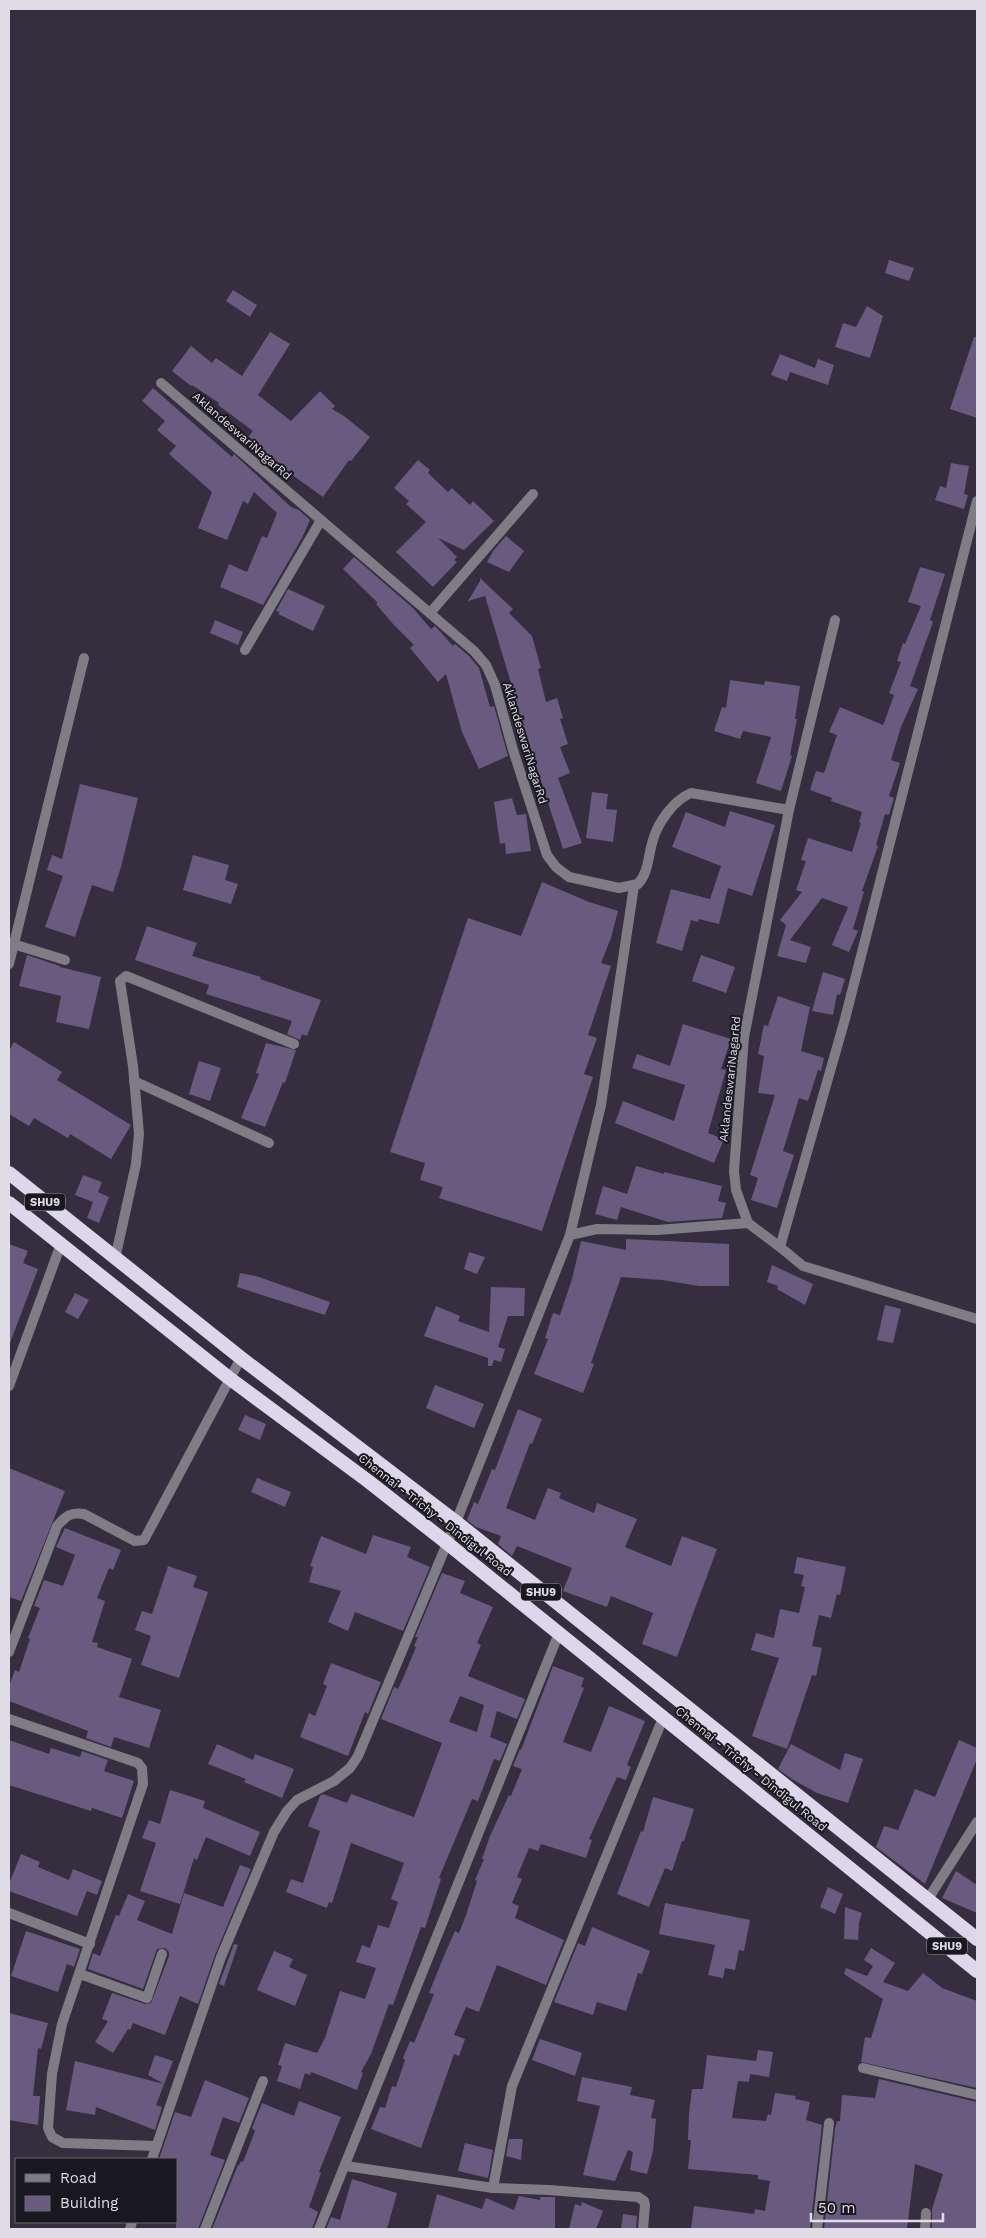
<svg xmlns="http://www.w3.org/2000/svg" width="986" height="2238" font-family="'Work Sans',sans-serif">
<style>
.building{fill:#695b7f;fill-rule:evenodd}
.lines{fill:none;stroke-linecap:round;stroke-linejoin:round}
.minor{stroke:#7f7c85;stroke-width:10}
.trunk{stroke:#ded6ea;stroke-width:14}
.labels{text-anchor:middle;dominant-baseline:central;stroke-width:4;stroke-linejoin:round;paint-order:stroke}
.shield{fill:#1a181f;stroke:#a4a1aa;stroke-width:1}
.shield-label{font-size:11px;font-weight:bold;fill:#dfdce6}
.street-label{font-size:12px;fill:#dfdce6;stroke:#1a181f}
</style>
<rect width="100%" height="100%" fill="#342e3e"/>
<g class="building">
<polygon points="889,260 914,268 909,281 885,273"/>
<polygon points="233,290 257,305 250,317 226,301"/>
<polygon points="867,306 883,316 870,358 835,347 843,323 856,327"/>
<polygon points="270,332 290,344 258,395 291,421 320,391 335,406 332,409 344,416 370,437 351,461 349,460 323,497 245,441 253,431 218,405 219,403 192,385 191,386 172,371 191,346 212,363 216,358 242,376"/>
<polygon points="974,337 977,337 977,418 950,409"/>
<polygon points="780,354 815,368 818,359 834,365 828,385 790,372 787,381 771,375"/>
<polygon points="153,388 232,457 234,454 291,507 299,510 310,520 302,538 263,605 220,587 229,564 247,572 262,536 267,538 277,513 254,492 248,504 243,501 227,540 198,528 212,492 169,454 176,446 157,430 165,421 142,401"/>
<polygon points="418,460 430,470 428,473 448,492 452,488 470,505 473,501 494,521 464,550 438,538 457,557 454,560 457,562 433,587 396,552 426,522 406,504 409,501 394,488"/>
<polygon points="951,463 969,466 964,494 968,495 964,509 935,500 940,486 946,488"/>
<polygon points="506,536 524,551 509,572 487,562 493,551"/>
<polygon points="354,557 413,608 431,629 435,626 453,646 455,644 469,656 479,668 490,707 494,706 508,756 479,769 462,732 446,674 438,682 410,648 414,645 393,624 376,604 378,603 343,569"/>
<polygon points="920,567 945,574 930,620 933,622 910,686 918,689 901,727 891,760 900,763 889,796 894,798 889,815 885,814 876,845 878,846 862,891 864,892 853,929 858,931 849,952 832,945 848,907 822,898 790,940 811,947 806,963 777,956 786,925 780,920 802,892 796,890 806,861 801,860 808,838 852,852 861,823 859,822 862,812 831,801 832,798 810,790 816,771 824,773 837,735 829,732 840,707 883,725 884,723 894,695 889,693 901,662 897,661 903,643 905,644 921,606 908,602"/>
<polygon points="480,578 513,609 509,613 532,636 541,668 538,669 546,702 557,698 563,718 560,719 568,744 560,747 570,773 558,778 582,843 563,849 524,728 515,730 507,702 516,700 485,596 468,601 480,581"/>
<polygon points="288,589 325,606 313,631 278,614 280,612 276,611"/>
<polygon points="215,620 243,632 238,645 210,633"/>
<polygon points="730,680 764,685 765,681 800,686 795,719 797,719 790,755 792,756 781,791 756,783 771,737 743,731 740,739 714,731 722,707 726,708"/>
<polygon points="80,784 138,798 121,867 113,892 92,885 75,937 45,927 63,876 47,870 52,855 62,859"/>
<polygon points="592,792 608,794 606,809 617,810 613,842 586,838"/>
<polygon points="512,798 517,815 526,814 531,851 506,854 505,843 500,844 494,802"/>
<polygon points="730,811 775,825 752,896 728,888 719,924 699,919 698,922 691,920 682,951 656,943 671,889 710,899 721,866 672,847 686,812 725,827"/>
<polygon points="193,855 229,865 225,880 238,884 231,904 183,890"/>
<polygon points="542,882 589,902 618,911 611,938 601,963 611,966 588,1035 597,1038 584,1074 593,1077 542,1231 439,1198 443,1187 420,1180 425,1163 390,1152 468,918 521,936"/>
<polygon points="147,926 197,943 192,956 261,977 260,979 321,1000 307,1036 302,1034 300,1040 287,1034 292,1021 206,994 209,985 135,960"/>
<polygon points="27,955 60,966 60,967 101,977 89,1029 56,1022 61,996 19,986"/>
<polygon points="701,955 735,967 726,993 692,981"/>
<polygon points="823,972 845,979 840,995 837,994 833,1015 812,1011"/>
<polygon points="778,996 810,1007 801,1051 824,1058 821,1071 818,1070 808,1101 799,1098 783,1151 794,1155 777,1208 751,1200 758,1178 750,1175 775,1095 758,1093 764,1056 758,1054 764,1025 768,1026"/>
<polygon points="683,1024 731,1039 721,1069 726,1070 708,1133 724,1139 714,1163 615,1123 623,1101 674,1121 685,1085 632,1068 637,1054 670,1066"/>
<polygon points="14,1042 62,1072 57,1080 131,1125 111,1159 70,1134 68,1138 34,1118 29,1126 9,1114 9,1051"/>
<polygon points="266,1043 296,1050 285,1083 283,1082 265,1127 241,1118 259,1074 256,1073"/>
<polygon points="199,1061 221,1068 210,1101 189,1094"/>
<polygon points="636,1166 664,1174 664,1172 722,1186 718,1201 726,1203 722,1218 668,1222 621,1207 617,1220 595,1214 603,1186 627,1194"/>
<polygon points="83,1175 102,1182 98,1192 109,1197 99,1223 87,1218 93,1202 75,1195"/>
<polygon points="626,1239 729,1244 729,1286 699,1286 662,1280 621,1277 591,1363 594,1364 583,1393 534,1374 548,1339 545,1338 553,1313 560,1315 572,1279 581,1241 626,1250"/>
<polygon points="9,1244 28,1251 23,1263 38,1269 10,1343"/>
<polygon points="469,1252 485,1257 477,1274 464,1269"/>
<polygon points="772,1265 813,1284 805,1305 777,1289 778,1286 767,1282"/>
<polygon points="240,1273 256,1276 330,1302 325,1315 237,1287"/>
<polygon points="491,1287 525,1288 524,1316 508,1316 498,1347 505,1349 501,1362 494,1360 492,1366 488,1366 488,1358 424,1336 436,1306 460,1316 458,1321 489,1332"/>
<polygon points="75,1293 89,1300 78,1319 65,1312"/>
<polygon points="885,1305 901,1309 893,1343 877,1340"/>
<polygon points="435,1385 484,1404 474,1428 426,1408"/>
<polygon points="518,1409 542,1419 532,1444 530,1443 506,1508 535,1520 548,1488 561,1493 559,1498 594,1513 597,1503 637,1519 625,1547 671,1566 682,1536 717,1549 677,1657 642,1644 653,1613 611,1596 607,1607 563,1591 572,1568 517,1546 512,1556 498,1544 501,1536 476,1527 467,1520 474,1502 478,1504 492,1469 495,1470"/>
<polygon points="245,1415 266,1424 260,1440 238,1430"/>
<polygon points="9,1468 65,1491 21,1601 9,1597"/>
<polygon points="257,1478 291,1492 285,1507 251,1492"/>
<polygon points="65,1528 121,1550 113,1570 109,1568 97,1598 105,1601 92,1642 98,1643 97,1647 132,1659 119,1697 161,1710 149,1748 114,1737 111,1747 86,1738 88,1731 9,1701 9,1686 15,1670 19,1672 30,1639 28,1638 40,1608 34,1606 44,1580 63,1586 75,1555 56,1547"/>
<polygon points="373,1535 411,1547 407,1557 430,1567 403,1631 355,1612 348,1631 328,1622 341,1591 309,1582 313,1567 310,1566 321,1536 366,1554"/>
<polygon points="797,1557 846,1567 840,1595 837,1594 831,1618 819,1615 812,1646 822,1648 816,1676 812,1675 787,1749 752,1736 779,1658 751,1650 756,1633 774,1638 780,1609 799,1613 805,1587 801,1586 804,1575 794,1573"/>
<polygon points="168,1566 197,1576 193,1587 208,1592 179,1678 141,1665 151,1636 135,1630 142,1611 152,1614"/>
<path d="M442,1573l23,8 -5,12 33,14 -16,36 4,2 -13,31 57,23 -8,20 -20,-8 -7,26 17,7 -7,17 -6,-2 -16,42 -6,-2 -33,79 2,1 -16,49 -4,-1 -28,78 -4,-1 -18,50 -10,18 2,1 -6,17 -46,-18 -1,3 -5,-2 -5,16 -23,-8 5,-15 -4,-1 7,-22 32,10 8,-15 15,-47 25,8 11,-31 -20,-6 6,-17 8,3 8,-23 11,3 9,-26 -7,-3 13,-36 -53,-20 -19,60 -3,-1 -2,6 -41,-16 5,-13 12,4 17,-52 -12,-5 12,-30 3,-2 24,9 4,-9 63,23 28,-74 -61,-24 13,-32 4,2 6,-13 12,-29 -2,-1 4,-9h-3zM460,1696l24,9 -7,27 -28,-10z"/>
<polygon points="331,1663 381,1682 368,1714 365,1712 348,1756 300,1737 309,1713 315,1716 327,1686 323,1684"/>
<polygon points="553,1666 584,1678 581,1687 584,1688 563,1742 591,1752 609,1706 645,1721 627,1765 631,1767 626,1780 617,1777 589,1839 592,1840 586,1858 541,1844 538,1851 529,1848 517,1877 522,1879 512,1903 519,1906 515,1918 564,1940 546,1985 497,1965 479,2012 466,2007 454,2035 465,2039 459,2056 454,2054 421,2148 371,2129 380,2107 385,2108 392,2086 396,2087 405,2060 403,2058 410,2041 414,2043 434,1994 429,1993 446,1951 455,1931 459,1933 466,1915 477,1881 475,1880 484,1859 482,1859 490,1836 509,1795 511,1796 522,1769 513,1766 520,1749 521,1750"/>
<polygon points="9,1740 49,1754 51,1748 80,1757 82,1751 108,1760 104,1771 134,1781 122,1818 92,1808 91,1811 9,1785"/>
<polygon points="959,1740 977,1748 977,1759 925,1884 876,1847 884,1826 898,1830 915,1789 935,1797"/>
<polygon points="217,1744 253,1760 255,1754 294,1769 282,1798 244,1782 246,1779 208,1764"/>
<polygon points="791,1744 840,1770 845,1753 863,1759 848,1803 817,1793 792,1779 778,1769"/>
<polygon points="170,1790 205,1801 203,1808 260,1832 250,1856 206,1837 197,1860 194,1858 180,1904 140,1891 156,1843 142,1838 149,1820 160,1824"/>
<polygon points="653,1797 694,1809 684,1841 682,1841 672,1871 665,1868 649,1907 617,1894 641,1831 643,1832"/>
<polygon points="21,1854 40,1862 38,1867 69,1880 73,1869 102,1881 97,1895 87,1891 77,1916 9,1891 9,1884"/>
<polygon points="240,1865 251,1869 215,1955 198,2004 180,1996 165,2035 133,2023 130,2030 128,2029 113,2053 95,2042 108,2021 102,2019 112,1993 145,2004 151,2003 169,1956 169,1952 165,1948 157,1949 143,1989 88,1969 93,1953 100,1956 116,1915 119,1916 128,1894 145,1901 137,1920 172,1934 184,1893 223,1907"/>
<polygon points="956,1871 977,1885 977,1913 942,1898"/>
<polygon points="828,1887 843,1894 835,1914 820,1907"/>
<polygon points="665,1903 750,1920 744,1951 739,1950 735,1970 725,1968 723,1978 708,1975 715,1945 659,1934"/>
<polygon points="845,1907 862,1913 859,1923 858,1940 844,1939"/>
<polygon points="592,1927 650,1951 642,1974 638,1973 626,2011 597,2002 593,2015 554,2002 578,1943 585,1946"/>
<polygon points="26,1931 80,1949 74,1967 67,1964 58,1992 11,1976"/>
<polygon points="234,1944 238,1945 224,1986 219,1984"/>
<polygon points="871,1948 895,1963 883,1982 908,1991 923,1973 942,1988 977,2001 977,2088 861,2062 865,2037 871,2038 883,1999 844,1974 846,1968 867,1976 873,1966 864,1960"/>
<polygon points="274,1951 293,1959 289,1967 307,1975 295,2006 257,1990"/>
<polygon points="9,2013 48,2023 41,2049 38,2048 33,2096 40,2096 38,2125 9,2120"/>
<polygon points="540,2039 582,2053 575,2076 532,2060"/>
<polygon points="758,2050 773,2052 769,2077 750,2074 749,2082 738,2081 732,2118 766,2121 768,2114 771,2115 775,2093 796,2096 795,2099 810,2102 806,2120 822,2125 810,2229 691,2229 694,2206 754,2214 755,2209 765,2211 770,2181 758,2179 758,2175 688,2169 691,2140 688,2140 689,2114 692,2089 703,2089 707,2055 756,2061"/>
<polygon points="155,2055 173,2061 156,2105 162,2107 155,2130 96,2107 95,2115 66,2110 75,2061 164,2084 148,2075"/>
<polygon points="582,2077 632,2087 630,2095 655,2100 651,2118 656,2119 653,2151 647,2174 630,2170 633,2152 628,2150 615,2181 583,2175 600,2106 577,2101"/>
<polygon points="879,2079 977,2102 977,2229 932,2229 932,2209 943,2174 915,2164 907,2229 824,2229 835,2129 837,2121 840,2121 842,2095 875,2098"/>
<polygon points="205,2080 249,2098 239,2123 223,2117 210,2155 225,2160 198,2229 176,2229 176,2159 159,2159 175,2112 191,2117"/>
<polygon points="299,2101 341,2117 319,2172 321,2173 309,2207 318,2212 312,2229 212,2229 238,2165 239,2165 241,2161 243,2162 255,2131 252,2128 262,2103 294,2116"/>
<polygon points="509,2139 523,2139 521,2160 506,2156"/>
<polygon points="465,2143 493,2150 488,2178 458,2171"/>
<polygon points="352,2179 397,2193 387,2229 326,2229 331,2217 340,2220"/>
<polygon points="437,2194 482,2209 486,2198 514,2210 519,2196 540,2200 540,2197 555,2197 555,2229 428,2229"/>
<polygon points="582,2202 603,2211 596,2229 569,2229 575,2204 581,2206"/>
<polygon points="623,2214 637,2216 636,2229 621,2229"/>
</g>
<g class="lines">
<g class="minor">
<path d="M161,383l313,268 12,14 9,20 18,65 34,105 9,12 13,10 50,11 19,-4c11,-12 10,-29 15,-44 5,-18 21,-40 38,-47l98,17"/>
<polyline points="977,501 845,1019 780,1247 803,1266 977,1319"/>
<polyline points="430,613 533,494"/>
<polyline points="245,650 321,520"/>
<polyline points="10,943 65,960"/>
<polyline points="9,964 84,658"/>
<polyline points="134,1081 269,1143"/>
<polyline points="570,1235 601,1105 634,886"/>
<polyline points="780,1247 748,1223 736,1190 734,1171 744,1037 789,810 835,620"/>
<polyline points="115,1259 136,1164 139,1134 133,1066 120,981 126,976 294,1044"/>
<polyline points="9,1386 61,1244"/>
<path d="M9,1652l48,-126c9,-10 13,-14 27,-12l51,27 9,-1 97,-182"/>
<polyline points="9,1719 138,1763 142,1768 143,1784 62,2024 52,2074 48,2128 52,2137 63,2143 156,2146"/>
<polyline points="928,1899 977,1822"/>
<polyline points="9,1913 90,1944"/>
<polyline points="80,1974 147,1998 162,1954"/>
<polyline points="863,2068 977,2095"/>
<polyline points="152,2159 221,1957 274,1832 287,1811 297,1800 334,1781 350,1768 358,1756 456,1522 570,1235 597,1229 657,1230 748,1223"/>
<polyline points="346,2166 493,2188 549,2190 638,2197 644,2201 645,2205 643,2229"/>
<polyline points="493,2188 512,2086 663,1718"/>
<polyline points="130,2229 132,2222"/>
<polyline points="205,2229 263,2081"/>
<polyline points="319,2229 559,1633"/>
<polyline points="817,2229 829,2123"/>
<polyline points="925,2229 926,2213"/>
</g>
<g class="trunk">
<polyline points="9,1173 241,1358 456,1522 977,1939"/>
<polyline points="9,1203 229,1378 368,1481 447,1543 977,1971"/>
</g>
</g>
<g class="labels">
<g class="shield">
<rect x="25" y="1193.5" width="40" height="17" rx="4"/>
<rect x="521" y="1583.5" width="40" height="17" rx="4"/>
<rect x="927" y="1937.5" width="40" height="17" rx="4"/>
</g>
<g class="shield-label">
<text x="45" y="1202">SHU9</text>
<text x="541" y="1592">SHU9</text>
<text x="947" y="1946">SHU9</text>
</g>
<g class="street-label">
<text transform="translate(242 436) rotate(41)">AklandeswariNagarRd</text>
<text transform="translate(525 743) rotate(73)">AklandeswariNagarRd</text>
<text transform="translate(730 1079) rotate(-84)">AklandeswariNagarRd</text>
<text transform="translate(435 1515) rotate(38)">Chennai - Trichy - Dindigul Road</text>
<text transform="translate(751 1769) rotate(39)">Chennai - Trichy - Dindigul Road</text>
</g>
</g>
<rect width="986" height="2238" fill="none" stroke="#dfdce6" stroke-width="20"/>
<rect x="15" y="2158" width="162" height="65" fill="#1a181f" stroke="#69666f"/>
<rect x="25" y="2174" width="25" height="8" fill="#7f7c85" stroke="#69666f"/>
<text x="60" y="2183" font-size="15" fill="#dfdce6">Road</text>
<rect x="25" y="2196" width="25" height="15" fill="#695b7f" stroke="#69666f"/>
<text x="60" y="2208" font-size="15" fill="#dfdce6">Building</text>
<path d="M811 2213v8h132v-8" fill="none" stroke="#dfdce6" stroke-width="2.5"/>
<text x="818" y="2213" font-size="15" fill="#dfdce6" stroke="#1a181f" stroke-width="4" paint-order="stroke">50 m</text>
</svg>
